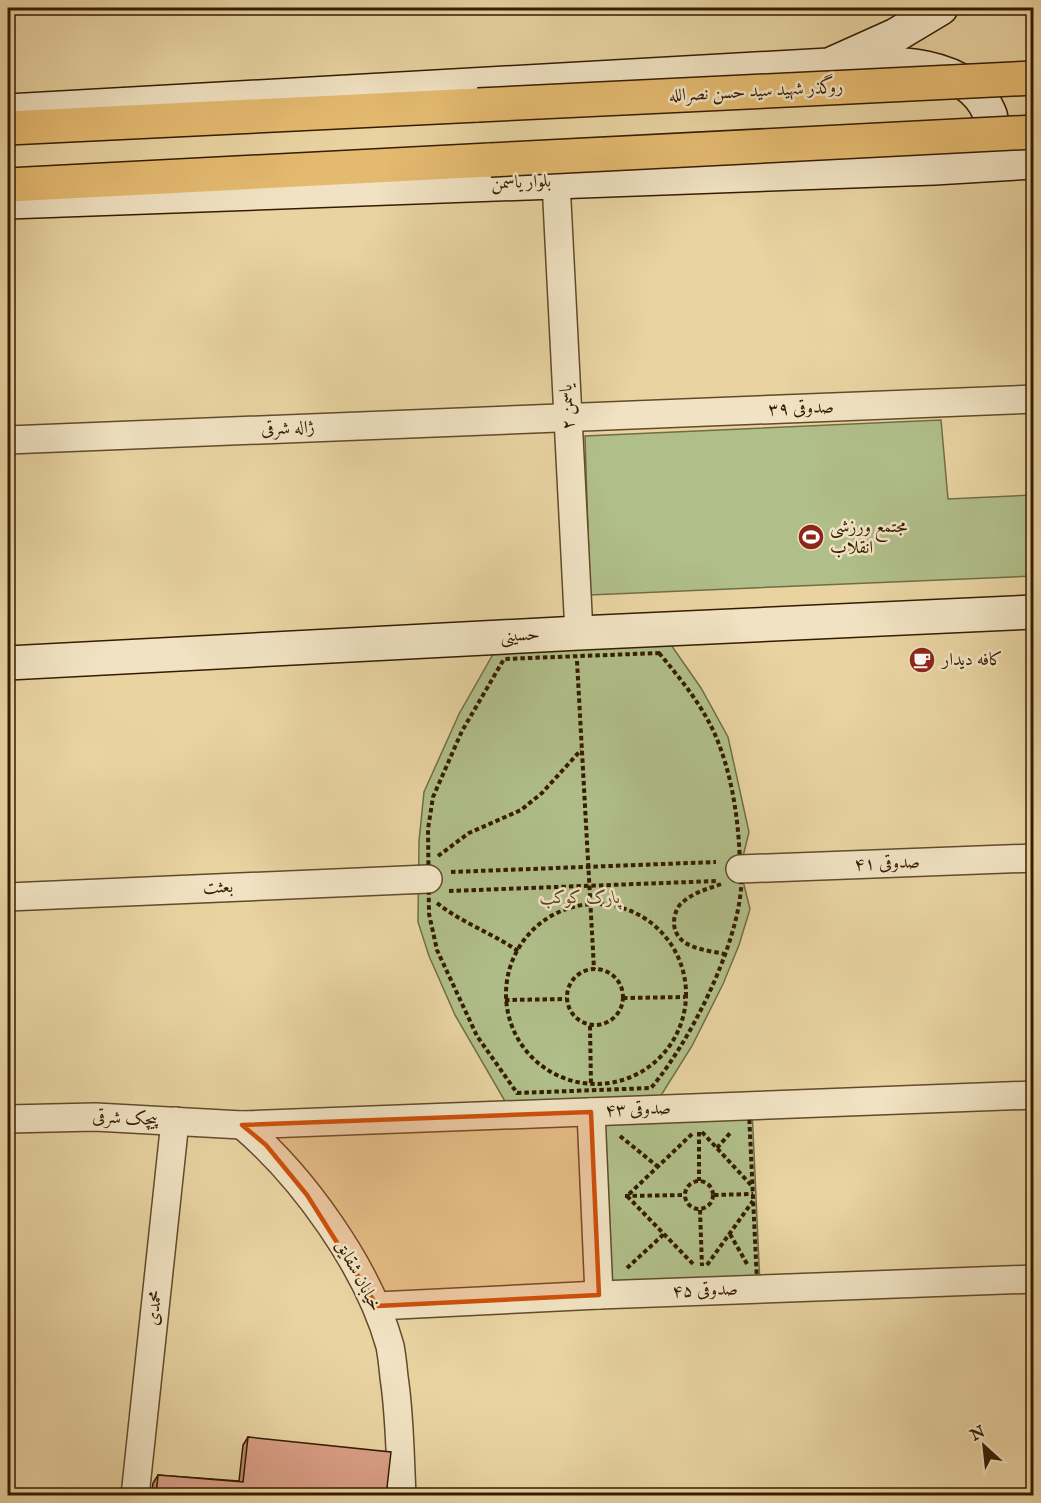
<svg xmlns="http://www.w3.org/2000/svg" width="1041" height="1503" font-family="'IM FELL English',Amiri,serif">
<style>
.green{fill:#b0be89;stroke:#726d45;stroke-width:1.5}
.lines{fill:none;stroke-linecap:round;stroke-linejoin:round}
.street-casing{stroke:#624a29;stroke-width:30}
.secondary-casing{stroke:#351c01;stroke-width:36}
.primary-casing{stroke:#351c01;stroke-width:36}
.path{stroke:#351c01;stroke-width:4;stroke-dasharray:4.5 3;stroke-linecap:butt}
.street{stroke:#f0e2c2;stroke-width:27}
.secondary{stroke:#f0e2c2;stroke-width:33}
.primary{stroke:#e4ba70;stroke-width:33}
.primary-bridge-casing{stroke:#351c01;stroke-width:36;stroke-linecap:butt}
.primary-bridge{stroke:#e4ba70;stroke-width:33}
.wall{fill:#bb8873;stroke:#351c01;stroke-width:1.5}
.building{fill:#d99e86;stroke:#351c01;stroke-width:1.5}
.marked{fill:#cd500a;fill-opacity:0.2;stroke:#cd500a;stroke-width:4.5;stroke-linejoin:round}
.labels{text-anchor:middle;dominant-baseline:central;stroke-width:5;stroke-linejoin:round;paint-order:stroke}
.street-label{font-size:18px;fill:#351c01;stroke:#f0e2c2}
.poi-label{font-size:18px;fill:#351c01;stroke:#f0e2c2;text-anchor:start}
.park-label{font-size:18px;font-style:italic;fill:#544423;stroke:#f0e2c2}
</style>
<rect width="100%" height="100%" fill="#e8d3a1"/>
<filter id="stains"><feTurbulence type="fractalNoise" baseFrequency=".00333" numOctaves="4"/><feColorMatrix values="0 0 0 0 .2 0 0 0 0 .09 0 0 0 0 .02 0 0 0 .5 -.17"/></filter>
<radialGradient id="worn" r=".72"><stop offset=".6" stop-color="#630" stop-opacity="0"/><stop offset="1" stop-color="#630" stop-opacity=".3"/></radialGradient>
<g class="green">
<polygon points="941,420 948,499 1033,495 1033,576 590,595 585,436"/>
<polygon points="669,642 701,688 728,737 749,832 740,869 750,909 739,945 723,984 692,1046 660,1097 506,1103 455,1015 429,956 418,922 419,841 424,792 459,714 496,649"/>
<polygon points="752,1109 760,1285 603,1291 596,1115"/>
</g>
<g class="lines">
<defs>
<g id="street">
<polyline points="556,182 579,633"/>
<polyline points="8,440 1034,399"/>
<polyline points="740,869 1034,858"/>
<polyline points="8,897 428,879"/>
<polyline points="591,1112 599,1295"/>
<polyline points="8,1119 95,1117 242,1125 1034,1095"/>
<path d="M242,1125c61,52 126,142 148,221 2,10 3,21 4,31 6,39 6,79 8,119"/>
<polyline points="377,1306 599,1295 1034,1279"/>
<polyline points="135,1496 175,1121"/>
</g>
<g id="secondary">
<path d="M845,64c47,-2 122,-3 144,48 8,18 -8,31 -21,40"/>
<polyline points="8,111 829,65 896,35 941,8"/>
<polyline points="8,202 934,168 1034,162"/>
<polyline points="8,663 579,633 1034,612"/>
</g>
<g id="primary">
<polyline points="8,128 478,105"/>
<polyline points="8,185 490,160"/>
</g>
</defs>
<use href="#street" class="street-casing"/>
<use href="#secondary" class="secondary-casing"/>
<use href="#primary" class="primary-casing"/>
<g class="path">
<path d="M659,653c20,24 39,47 53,75 20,42 27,93 28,138 0,8 2,16 1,23 -5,60 -51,153 -90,199l-134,5 -40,-57 -40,-86 -8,-36 -1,-85 5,-32 29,-66 42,-72z"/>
<polyline points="577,661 594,969"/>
<polyline points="438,856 469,833 521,810 542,793 581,750"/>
<polyline points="451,872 716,862"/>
<path d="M721,884c-13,5 -27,8 -38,18 -6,4 -9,13 -9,21 1,25 31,27 51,31"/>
<polyline points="449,891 717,881"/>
<path d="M437,903c25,20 55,30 81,48"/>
<circle cx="596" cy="994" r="90"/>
<circle cx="595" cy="997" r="28"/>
<polyline points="623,998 685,997"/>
<polyline points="505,1000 566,999"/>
<polyline points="590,1026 591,1085"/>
<polygon points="749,1112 757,1282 605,1288 598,1118"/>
<polyline points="699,1132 699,1181"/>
<polyline points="702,1132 752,1186"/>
<polyline points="692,1134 627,1196 695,1266"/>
<polyline points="620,1136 657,1166"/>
<polyline points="717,1148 731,1132"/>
<circle cx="699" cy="1195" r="14"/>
<polyline points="714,1195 753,1194"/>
<polyline points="625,1196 685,1195"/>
<polyline points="700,1210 702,1266"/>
<polyline points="730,1234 747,1264"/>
<polyline points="707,1265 753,1201"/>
<polyline points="627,1268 664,1234"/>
</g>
<use href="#street" class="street"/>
<use href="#secondary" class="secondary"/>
<use href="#primary" class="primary"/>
<defs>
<g id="primary-bridge">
<polyline points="478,105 1034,78"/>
<polyline points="490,160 1034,132"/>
</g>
</defs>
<use href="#primary-bridge" class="primary-bridge-casing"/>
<use href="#primary-bridge" class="primary-bridge"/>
</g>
<polygon class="wall" points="248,1437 386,1496 151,1496 153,1483 158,1475 239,1481 243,1445"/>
<polygon class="building" points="248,1437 391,1452 386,1496 156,1496 158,1475 243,1482"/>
<path class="marked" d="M591,1112l8,183 -222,11 -70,-111 -41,-50 -24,-20z"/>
<defs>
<symbol id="stadium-disc" viewBox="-11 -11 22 22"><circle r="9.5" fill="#8f2418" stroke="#f0e2c2"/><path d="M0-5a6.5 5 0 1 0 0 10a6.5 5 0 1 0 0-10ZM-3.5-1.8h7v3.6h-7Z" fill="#fff"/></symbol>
<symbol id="cafe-disc" viewBox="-11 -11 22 22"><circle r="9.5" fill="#8f2418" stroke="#f0e2c2"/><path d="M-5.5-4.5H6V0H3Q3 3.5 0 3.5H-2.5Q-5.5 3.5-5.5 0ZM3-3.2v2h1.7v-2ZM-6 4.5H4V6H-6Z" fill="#fff"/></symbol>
</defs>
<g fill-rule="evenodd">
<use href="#stadium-disc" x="796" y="522" width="30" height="30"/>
<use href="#cafe-disc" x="907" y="645" width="30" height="30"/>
</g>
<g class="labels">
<g class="street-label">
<text transform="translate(756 92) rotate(-3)">روگذر شهید سید حسن نصرالله</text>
<text transform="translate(521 183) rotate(-2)">بلوار یاسمن</text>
<text transform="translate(568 407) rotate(-93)">یاسمن ۲</text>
<text transform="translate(801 409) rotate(-2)">صدوقی ۳۹</text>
<text transform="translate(288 429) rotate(-2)">ژاله شرقی</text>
<text transform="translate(520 636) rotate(-3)">حسینی</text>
<text transform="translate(887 864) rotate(-2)">صدوقی ۴۱</text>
<text transform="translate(218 888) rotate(-2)">بعثت</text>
<text transform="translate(638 1110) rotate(-2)">صدوقی ۴۳</text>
<text transform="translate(125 1119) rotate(3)">پیچک شرقی</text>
<text transform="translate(358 1276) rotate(62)">خیابان شقایق</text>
<text transform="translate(705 1291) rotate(-2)">صدوقی ۴۵</text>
<text transform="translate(155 1308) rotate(-84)">محمدی</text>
</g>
<g class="poi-label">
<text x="830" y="527">مجتمع ورزشی<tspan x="830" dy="21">انقلاب</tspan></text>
<text x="942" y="660">کافه دیدار</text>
</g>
<g class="park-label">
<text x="580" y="898">پارک کوکب</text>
</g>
</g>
<rect width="1041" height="1503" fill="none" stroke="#e8d3a1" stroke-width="30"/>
<rect x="9" y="9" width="1023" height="1485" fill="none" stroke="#351c01" stroke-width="3"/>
<rect x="15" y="15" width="1011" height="1473" fill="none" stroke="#351c01" stroke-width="1.5"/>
<g transform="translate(984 1446) rotate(333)" stroke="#f0e2c2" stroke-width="4.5" paint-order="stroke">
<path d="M0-4.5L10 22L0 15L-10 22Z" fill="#351c01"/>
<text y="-9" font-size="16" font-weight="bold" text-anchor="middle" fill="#351c01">N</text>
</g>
<rect width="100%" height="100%" filter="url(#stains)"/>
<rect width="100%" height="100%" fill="url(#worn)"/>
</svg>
